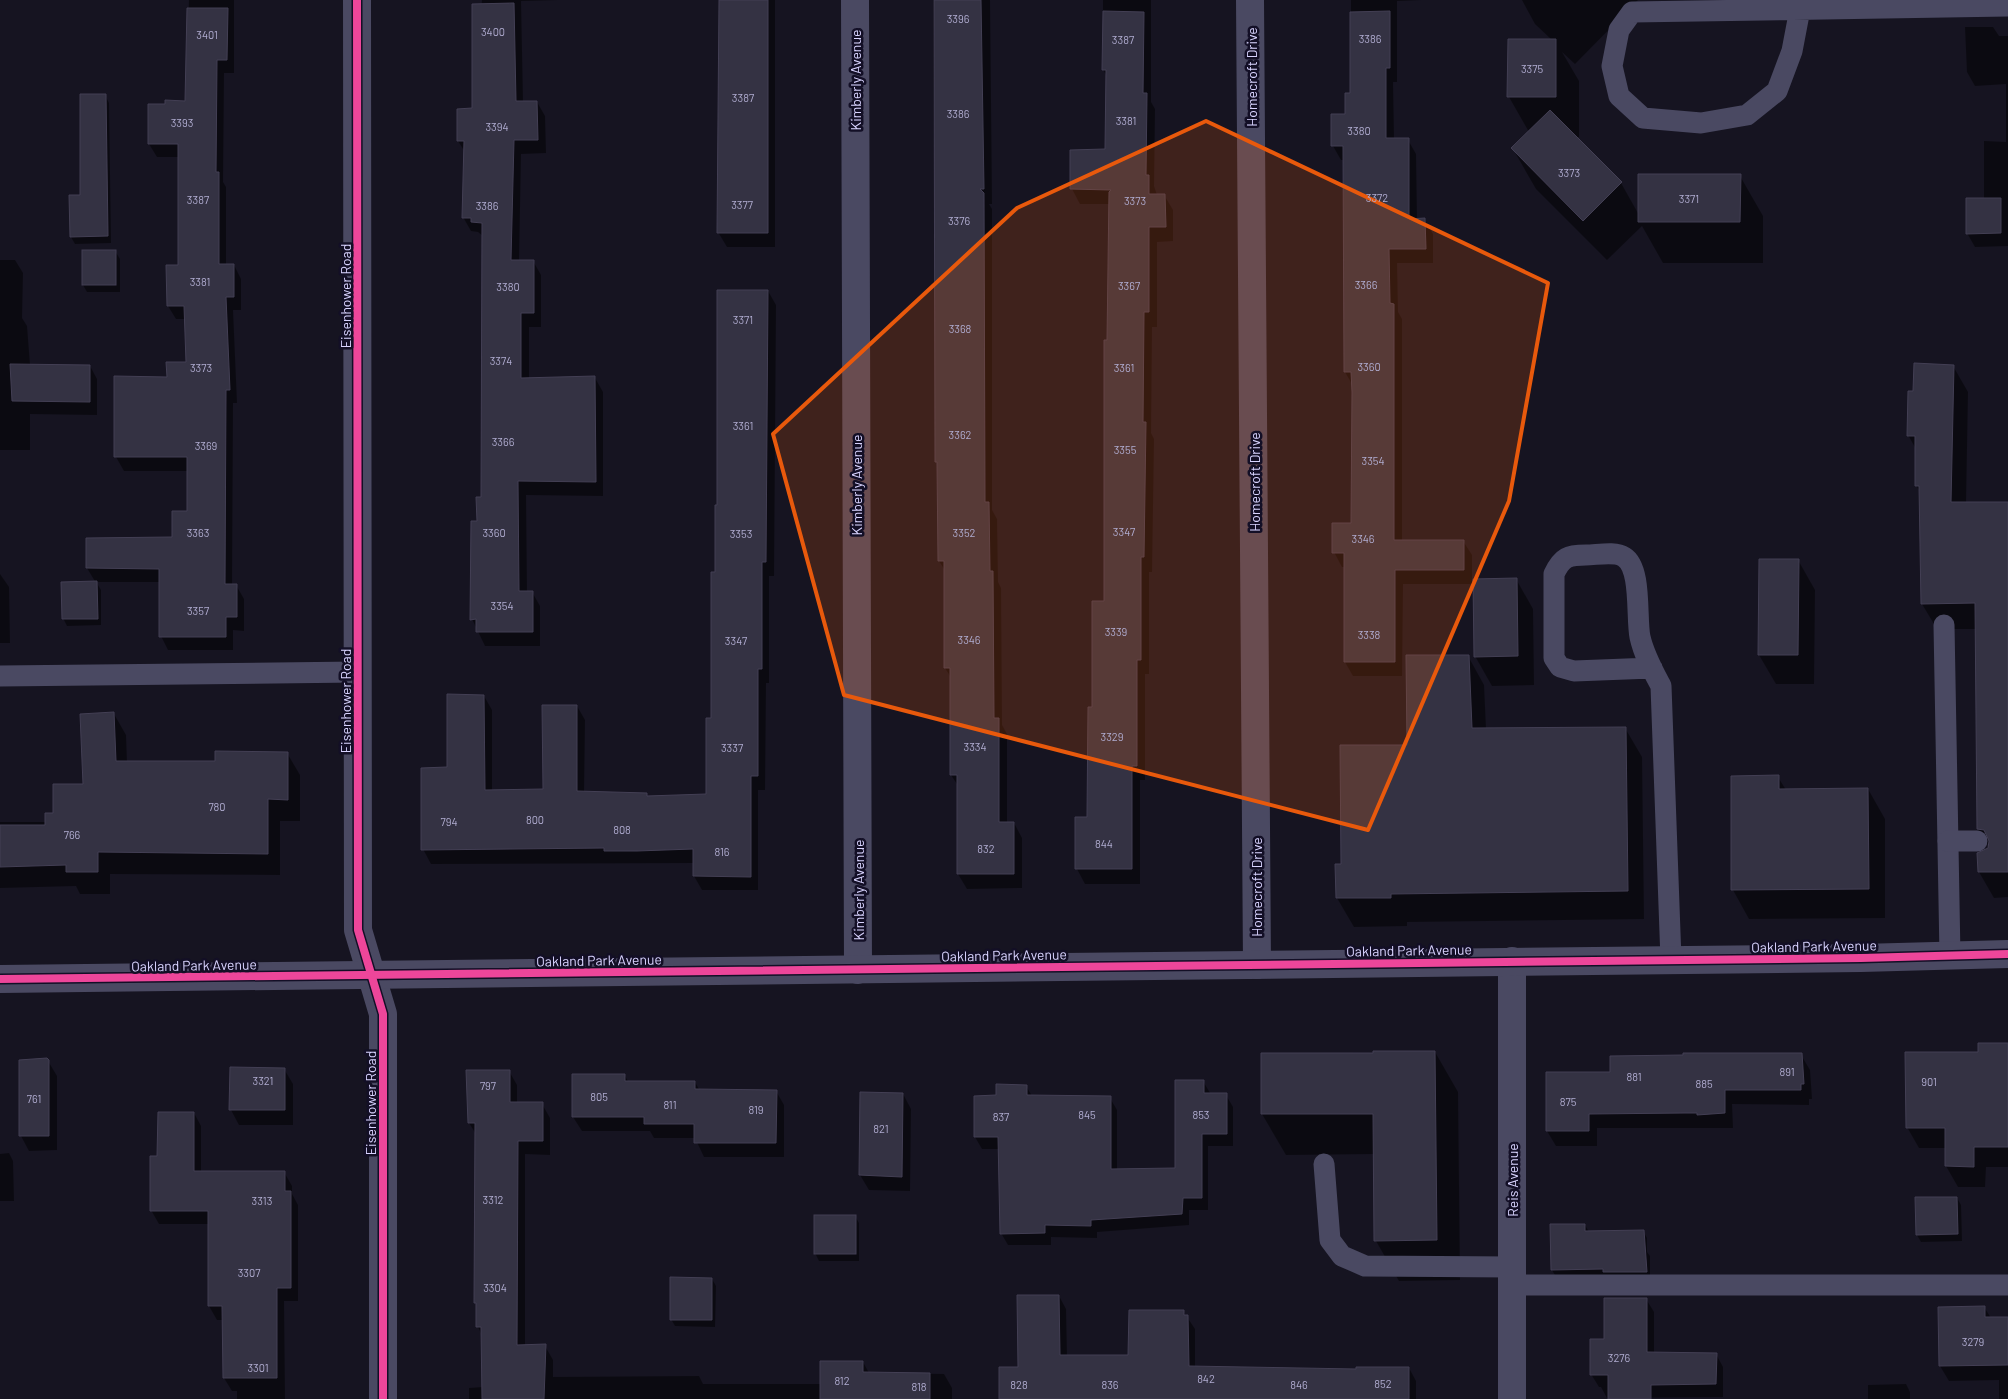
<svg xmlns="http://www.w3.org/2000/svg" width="2008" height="1399" font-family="Barlow,sans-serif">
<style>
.shadow{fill:#0007}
.building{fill:#343243;stroke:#433f54}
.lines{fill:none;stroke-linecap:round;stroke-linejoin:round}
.service{stroke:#4a4962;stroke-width:21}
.minor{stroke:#4a4962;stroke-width:28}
.cycleway-casing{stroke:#130f26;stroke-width:11}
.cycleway{stroke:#ed469a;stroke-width:8}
.marked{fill:#e8590c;fill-opacity:0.2;stroke:#e8590c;stroke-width:4;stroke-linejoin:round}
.labels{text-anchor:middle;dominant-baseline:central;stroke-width:5;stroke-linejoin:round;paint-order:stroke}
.number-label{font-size:11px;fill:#b0acd0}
.street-label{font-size:14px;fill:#d9d4ff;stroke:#130f26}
</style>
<rect width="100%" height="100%" fill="#161421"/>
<g class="shadow">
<polygon points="189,0 234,0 234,73 224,73 223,182 226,187 226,265 234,265 241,279 241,310 233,310 237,403 233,403 232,585 236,585 244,599 244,631 233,630 233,650 168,650 161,636 161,582 96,582 101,590 101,625 67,626 63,618 96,583 87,568 88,539 173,538 188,513 188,471 124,471 116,457 168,378 187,364 186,319 176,319 168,306 179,266 179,157 157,157 149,144 166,105 186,102"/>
<polygon points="482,0 558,0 521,1 523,102 537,102 545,116 546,153 521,154 519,261 533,261 541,275 541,327 529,327 529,379 595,378 603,392 603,496 526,495 527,592 532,592 540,606 540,646 485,646 472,619 478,523 483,498 483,236 478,232 471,231 463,217 465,152 458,141 473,110"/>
<polygon points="720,0 775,0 775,247 727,247 718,232"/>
<polygon points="933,0 990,0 992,204 989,204 992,209 992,510 997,519 998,582 1001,588 1002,725 1007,734 1007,823 1014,823 1022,838 1022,888 967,889 958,874 959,787 951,775 952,679 945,668 946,572 939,561 939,466 936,462"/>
<polygon points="1103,0 1151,0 1151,102 1155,109 1154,186 1157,195 1164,195 1173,210 1173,241 1157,242 1157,327 1152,327 1151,433 1154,439 1152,572 1149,572 1149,674 1145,674 1145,780 1140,780 1140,884 1085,884 1077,869 1077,819 1089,818 1093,708 1105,603 1110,204 1080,204 1072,189 1072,152 1107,150 1107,77 1103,69"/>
<polygon points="1351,0 1421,0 1397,1 1397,82 1393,82 1394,139 1408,140 1416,154 1417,220 1424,219 1433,234 1433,263 1397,263 1398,312 1402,319 1402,541 1463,541 1472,555 1472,584 1403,584 1402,676 1353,676 1345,662 1345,567 1342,567 1334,552 1353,524 1352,384 1345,372 1345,160 1341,160 1333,146 1347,116 1351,94"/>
<polygon points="1522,0 1638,0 1575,64 1562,52 1579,81 1579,137 1575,137 1621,183 1639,215 1740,176 1763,216 1763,263 1663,263 1642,226 1607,260 1536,189 1513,149 1529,132 1509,97 1552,40 1535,24"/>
<polygon points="1965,27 1993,27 1999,36 2008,36 2008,246 1975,247 1967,233 1984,199 1984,141 2006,142 2006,84 1975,86 1967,72"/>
<polygon points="105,95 109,103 111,243 75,244 71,237"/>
<polygon points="115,251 120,259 120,292 87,292 83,285"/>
<polygon points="0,260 15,260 23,273 22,318 27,326 30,365 90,366 97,379 97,415 30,414 30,450 0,450"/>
<polygon points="768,291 776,305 774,576 769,576 769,683 766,683 765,790 758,790 758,890 702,890 694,876 694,863 431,864 423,849 448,769 484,696 492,710 492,791 544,791 577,706 585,720 584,793 646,794 648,797 708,795 712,719 719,506"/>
<polygon points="1953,366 1968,392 1966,503 2008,503 2008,897 1994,898 1979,872 1979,854 1989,846 1978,828 1976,629 1937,629 1922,604 1921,493 1916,485 1916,449 1908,435 1914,392"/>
<polygon points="1798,560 1815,590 1814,684 1776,684 1759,655"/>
<polygon points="0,574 9,587 10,643 0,643"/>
<polygon points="1516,579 1533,609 1534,685 1492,686 1475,656"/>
<polygon points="1468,656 1484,685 1486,729 1625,728 1642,757 1644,919 1407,922 1407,926 1354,927 1337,898 1342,865 1409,746"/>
<polygon points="114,714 126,735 127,763 216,762 287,753 300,775 300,821 280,821 280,875 110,874 110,894 80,894 76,886 0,888 0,822 46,822 54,814 84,785"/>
<polygon points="1778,777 1786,790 1868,789 1885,819 1885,918 1749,919 1733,890"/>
<polygon points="2008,1044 2008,1167 1986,1167 1985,1187 1958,1187 1946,1166 1947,1148 1919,1148 1907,1127 1979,1053"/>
<polygon points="1435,1052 1458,1092 1460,1280 1399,1281 1376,1241 1375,1154 1286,1155 1262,1114 1262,1054"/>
<polygon points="1801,1055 1810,1070 1812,1099 1809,1099 1809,1105 1732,1104 1733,1128 1597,1128 1597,1146 1556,1146 1547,1131 1611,1073"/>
<polygon points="48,1061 57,1076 57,1150 29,1151 21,1136"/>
<polygon points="231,1068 284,1069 293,1084 293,1125 239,1125 231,1110"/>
<polygon points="509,1071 517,1085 517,1103 542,1104 550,1118 550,1155 525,1154 525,1346 545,1346 553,1360 553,1377 699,1376 703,1384 821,1384 863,1362 869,1373 944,1374 952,1388 952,1399 469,1399 469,1388 483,1387 482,1335 478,1327 477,1306 475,1302 476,1134 469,1123"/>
<polygon points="625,1076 629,1083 695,1082 700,1091 776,1091 784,1105 784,1157 704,1157 695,1138 654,1138 650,1131 582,1131 573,1117"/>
<polygon points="1203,1081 1210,1093 1226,1095 1233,1107 1233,1146 1208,1146 1208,1210 1189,1210 1189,1225 1097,1232 1097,1238 1051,1237 1051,1245 1008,1245 1001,1233 999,1149 982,1149 975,1137 997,1096 1026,1086 1032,1096 1110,1098 1117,1110 1117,1170 1176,1170"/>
<polygon points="903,1094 911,1109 910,1191 869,1190 860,1175"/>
<polygon points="194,1113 201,1126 201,1172 284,1172 292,1186 292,1194 298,1205 298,1301 284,1301 285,1399 237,1399 237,1391 232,1391 224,1378 224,1320 217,1320 209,1306 209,1224 159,1224 151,1210 158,1157"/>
<polygon points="9,1153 13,1161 14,1201 0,1201 0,1154"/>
<polygon points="1916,1198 1957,1198 1961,1205 1962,1241 1921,1242 1917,1235"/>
<polygon points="855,1216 859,1223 859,1261 819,1261 815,1253"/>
<polygon points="1585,1225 1589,1232 1643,1231 1647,1238 1647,1252 1650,1256 1650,1279 1556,1277 1552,1270"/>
<polygon points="712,1279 716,1286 715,1327 675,1326 671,1319"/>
<polygon points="1059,1296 1066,1309 1067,1357 1130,1357 1183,1311 1195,1329 1195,1367 1357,1371 1409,1368 1416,1381 1416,1399 1000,1399"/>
<polygon points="1646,1299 1654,1312 1654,1353 1716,1354 1723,1367 1723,1397 1607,1398 1601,1387 1599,1387 1591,1374 1605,1340"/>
<polygon points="1984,1307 1991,1318 2008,1318 2008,1399 1999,1399 1999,1380 1949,1381 1940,1366"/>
<polygon points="1906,1384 1910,1392 1910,1399 1868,1399 1868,1385"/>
</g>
<g class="building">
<polygon points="719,0 768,0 768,233 717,233"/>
<polygon points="934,0 981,0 984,189 980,189 984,193 985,502 989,502 990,571 993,571 994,718 999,718 999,822 1014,822 1014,874 957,874 957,775 950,775 950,668 944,668 944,561 938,561 937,462 935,462"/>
<polygon points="514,3 516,101 537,101 538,140 514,140 511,260 534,260 534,313 521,313 521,378 595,376 596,482 518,481 519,591 533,591 533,632 476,632 476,619 470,620 471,521 477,521 476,497 481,497 482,223 471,222 471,218 462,218 464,141 457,141 457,109 472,108 472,4"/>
<polygon points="187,8 228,8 227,60 217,60 216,172 219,172 219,264 234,264 234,297 226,297 230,390 226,390 225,584 237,584 237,617 226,617 226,637 159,637 159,569 86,568 86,538 172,537 172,511 187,511 187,457 114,457 114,376 167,377 166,362 186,362 184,306 167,306 166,265 178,265 178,144 148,144 148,104 165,104 165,100 185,101"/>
<polygon points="1103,11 1144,12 1143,93 1147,93 1146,175 1149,175 1149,194 1165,194 1166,227 1149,227 1149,312 1144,312 1143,422 1146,422 1144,557 1141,557 1141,660 1137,660 1137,766 1132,766 1132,869 1075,869 1075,817 1087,817 1088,707 1092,707 1092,601 1104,601 1104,340 1107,340 1109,192 1111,190 1070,189 1070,150 1105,149 1106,70 1102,70"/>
<polygon points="1390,11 1390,68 1386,68 1386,138 1409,138 1409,219 1425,218 1426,249 1389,249 1390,303 1394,304 1394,540 1464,540 1464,570 1395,570 1395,662 1344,662 1344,553 1332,553 1332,523 1351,523 1352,392 1351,372 1344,372 1343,146 1331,146 1331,114 1345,114 1345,93 1350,93 1350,12"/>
<polygon points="1508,39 1556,39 1556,97 1507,97"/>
<polygon points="80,94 106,94 108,236 70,237 69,195 80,195"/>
<polygon points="1550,110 1622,182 1583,221 1511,148"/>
<polygon points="1638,174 1741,174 1740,222 1638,222"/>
<polygon points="1966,198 2001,198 2001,233 1966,234"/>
<rect x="82" y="250" width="34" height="35"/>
<polygon points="717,290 768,290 766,562 762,562 762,669 758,669 758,776 751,776 751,877 693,876 693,849 637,851 604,851 604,848 421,850 421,768 447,767 447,694 484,695 485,790 543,789 542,705 577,705 577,791 647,793 647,796 706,794 706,718 711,718 711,572 715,572 715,505 717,505"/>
<polygon points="1914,363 1954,365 1951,502 2008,502 2008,872 1978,872 1977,853 1988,848 1989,841 1984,830 1977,829 1975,603 1921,604 1919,486 1915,486 1915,436 1907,436 1908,391 1913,391"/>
<polygon points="10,364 90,365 90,402 12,401"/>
<polygon points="1759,559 1799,559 1798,655 1758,655"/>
<polygon points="1517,578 1518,656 1474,657 1473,579"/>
<polygon points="97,581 98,619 62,619 61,582"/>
<polygon points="1406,655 1469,655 1472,728 1626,727 1628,891 1391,894 1391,898 1336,898 1335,864 1341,864 1340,745 1407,745"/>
<polygon points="114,712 116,761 215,761 215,751 288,752 288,800 268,799 268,854 98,852 98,872 66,872 66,865 0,867 0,825 45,825 45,813 53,813 53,784 83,784 80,714"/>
<polygon points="1779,775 1779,789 1868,788 1869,889 1731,890 1731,776"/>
<polygon points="1978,1043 2008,1043 2008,1147 1974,1147 1974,1167 1945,1166 1945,1128 1906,1128 1905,1052 1978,1052"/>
<polygon points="1373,1051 1435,1051 1437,1240 1374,1241 1373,1114 1261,1114 1261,1053 1373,1053"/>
<polygon points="1683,1053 1802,1053 1804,1084 1801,1084 1801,1090 1725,1090 1725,1113 1697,1115 1697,1113 1684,1113 1589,1114 1589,1131 1546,1131 1546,1072 1610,1072 1610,1056 1683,1055"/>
<polygon points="47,1058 49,1060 49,1136 19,1136 19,1060"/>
<polygon points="230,1067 285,1068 285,1110 229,1110"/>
<polygon points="466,1070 510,1070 510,1102 543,1102 543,1141 518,1141 517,1345 546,1344 544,1399 482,1399 481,1327 476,1327 476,1303 474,1303 475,1123 468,1123"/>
<polygon points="572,1074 625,1074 625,1081 695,1081 695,1089 777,1090 776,1143 694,1143 694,1124 644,1124 644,1117 572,1117"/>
<polygon points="1175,1080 1204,1080 1204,1093 1227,1093 1227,1134 1202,1134 1202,1198 1183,1198 1182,1214 1091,1220 1091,1226 1045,1225 1045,1233 1000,1234 998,1137 974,1137 974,1096 996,1095 996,1084 1027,1085 1027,1095 1111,1096 1111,1169 1175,1168"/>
<polygon points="860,1092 903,1093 902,1177 859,1175"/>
<polygon points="158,1112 194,1112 194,1171 285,1171 285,1191 291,1191 291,1288 277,1288 277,1378 223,1378 222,1306 208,1306 208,1211 150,1211 150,1156 157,1156"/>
<polygon points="1915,1197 1957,1197 1958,1234 1916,1235"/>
<rect x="814" y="1215" width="42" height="39"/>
<polygon points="1550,1224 1585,1224 1585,1231 1644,1230 1647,1272 1603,1272 1603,1269 1551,1270"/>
<polygon points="670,1277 712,1278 712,1320 670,1320"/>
<polygon points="1017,1295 1059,1295 1060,1355 1128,1355 1129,1310 1184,1310 1184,1315 1188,1315 1189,1366 1356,1369 1356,1367 1409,1367 1409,1399 999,1399 999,1367 1018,1367"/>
<polygon points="1604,1298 1647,1298 1647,1352 1717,1353 1716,1384 1651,1385 1651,1399 1608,1399 1608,1375 1590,1375 1590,1339 1604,1339"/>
<polygon points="1985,1306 1985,1317 2008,1317 2008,1365 1939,1366 1938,1307"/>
<polygon points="820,1361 863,1361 863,1372 930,1373 930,1399 820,1399"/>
</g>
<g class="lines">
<g class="service">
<polyline points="1800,9 1792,51 1777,91 1747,115 1701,123 1643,118 1619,96 1612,66 1619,30 1632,12 2008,6"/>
<polyline points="1944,625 1950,956"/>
<path d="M1652,668l-78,3 -14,-4 -6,-9v-84c8,-17 14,-19 32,-19 11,0 29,-4 38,2 18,11 12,61 16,80 4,18 13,34 21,49l10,274"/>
<polyline points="0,676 357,672"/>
<polyline points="1948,841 1977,841"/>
<polyline points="1324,1164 1330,1240 1342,1256 1365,1266 1512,1267"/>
<polyline points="1512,1285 2008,1285"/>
</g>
<g class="minor">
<polyline points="357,0 358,930 383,1014 383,1399"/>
<polyline points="855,0 858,970"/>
<polyline points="1250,0 1257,965"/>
<polyline points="1512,961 1512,1399"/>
<polyline points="0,979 1861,958 2008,954"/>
</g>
<defs>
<g id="cycleway">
<polyline points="357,0 358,930 383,1014 383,1399"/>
<polyline points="0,979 1861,958 2008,954"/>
</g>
</defs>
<use href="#cycleway" class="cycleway-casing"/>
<use href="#cycleway" class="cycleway"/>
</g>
<path class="marked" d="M1206,121l342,162 -39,218 -141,329 -524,-135 -71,-261 244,-226z"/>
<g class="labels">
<g class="number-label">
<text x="958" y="18">3396</text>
<text x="493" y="31">3400</text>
<text x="207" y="34">3401</text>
<text x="1370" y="38">3386</text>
<text x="1123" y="39">3387</text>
<text x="1532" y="68">3375</text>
<text x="743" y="97">3387</text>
<text x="958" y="113">3386</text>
<text x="1126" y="120">3381</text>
<text x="182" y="122">3393</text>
<text x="497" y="126">3394</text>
<text x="1359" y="130">3380</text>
<text x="1569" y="172">3373</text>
<text x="1377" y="197">3372</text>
<text x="1689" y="198">3371</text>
<text x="198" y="199">3387</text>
<text x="1135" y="200">3373</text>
<text x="742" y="204">3377</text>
<text x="487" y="205">3386</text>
<text x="959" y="220">3376</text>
<text x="200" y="281">3381</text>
<text x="1366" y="284">3366</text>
<text x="1129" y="285">3367</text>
<text x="508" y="286">3380</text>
<text x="743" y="319">3371</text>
<text x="960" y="328">3368</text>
<text x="501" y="360">3374</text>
<text x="1369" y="366">3360</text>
<text x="201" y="367">3373</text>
<text x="1124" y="367">3361</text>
<text x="743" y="425">3361</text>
<text x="960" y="434">3362</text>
<text x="503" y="441">3366</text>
<text x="206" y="445">3369</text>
<text x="1125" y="449">3355</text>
<text x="1373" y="460">3354</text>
<text x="1124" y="531">3347</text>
<text x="198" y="532">3363</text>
<text x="494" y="532">3360</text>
<text x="964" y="532">3352</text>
<text x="741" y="533">3353</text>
<text x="1363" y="538">3346</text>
<text x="502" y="605">3354</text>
<text x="198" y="610">3357</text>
<text x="1116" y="631">3339</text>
<text x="1369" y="634">3338</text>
<text x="969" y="639">3346</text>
<text x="736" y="640">3347</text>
<text x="1112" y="736">3329</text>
<text x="975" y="746">3334</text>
<text x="732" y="747">3337</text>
<text x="217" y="806">780</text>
<text x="535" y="819">800</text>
<text x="449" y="821">794</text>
<text x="622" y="829">808</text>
<text x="72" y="834">766</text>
<text x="1104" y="843">844</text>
<text x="986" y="848">832</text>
<text x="722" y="851">816</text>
<text x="1787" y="1071">891</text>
<text x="1634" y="1076">881</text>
<text x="263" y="1080">3321</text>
<text x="1929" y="1081">901</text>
<text x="1704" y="1083">885</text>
<text x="488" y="1085">797</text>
<text x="599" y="1096">805</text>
<text x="34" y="1098">761</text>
<text x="1568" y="1101">875</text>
<text x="670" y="1104">811</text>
<text x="756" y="1109">819</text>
<text x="1087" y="1114">845</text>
<text x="1201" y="1114">853</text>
<text x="1001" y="1116">837</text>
<text x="881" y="1128">821</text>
<text x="493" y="1199">3312</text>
<text x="262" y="1200">3313</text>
<text x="249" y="1272">3307</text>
<text x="495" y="1287">3304</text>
<text x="1973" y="1341">3279</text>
<text x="1619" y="1357">3276</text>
<text x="258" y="1367">3301</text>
<text x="1206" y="1378">842</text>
<text x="842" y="1380">812</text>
<text x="1383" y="1383">852</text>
<text x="1019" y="1384">828</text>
<text x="1110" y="1384">836</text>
<text x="1299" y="1384">846</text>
<text x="919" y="1386">818</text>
</g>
<g class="street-label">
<text transform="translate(1251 77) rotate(-90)">Homecroft Drive</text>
<text transform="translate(855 80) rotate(-90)">Kimberly Avenue</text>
<text transform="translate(345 296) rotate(-90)">Eisenhower Road</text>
<text transform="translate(1254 482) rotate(-90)">Homecroft Drive</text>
<text transform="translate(856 485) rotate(-90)">Kimberly Avenue</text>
<text transform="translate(345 701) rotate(-90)">Eisenhower Road</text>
<text transform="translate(1256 887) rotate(-90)">Homecroft Drive</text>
<text transform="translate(858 890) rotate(-90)">Kimberly Avenue</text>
<text transform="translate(1814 946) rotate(-1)">Oakland Park Avenue</text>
<text transform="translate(1409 950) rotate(-1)">Oakland Park Avenue</text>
<text transform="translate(1004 955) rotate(-1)">Oakland Park Avenue</text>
<text transform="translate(599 960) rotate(-1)">Oakland Park Avenue</text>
<text transform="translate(194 965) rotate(-1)">Oakland Park Avenue</text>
<text transform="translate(370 1103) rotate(-90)">Eisenhower Road</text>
<text transform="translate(1512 1180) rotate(-90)">Reis Avenue</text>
</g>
</g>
</svg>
